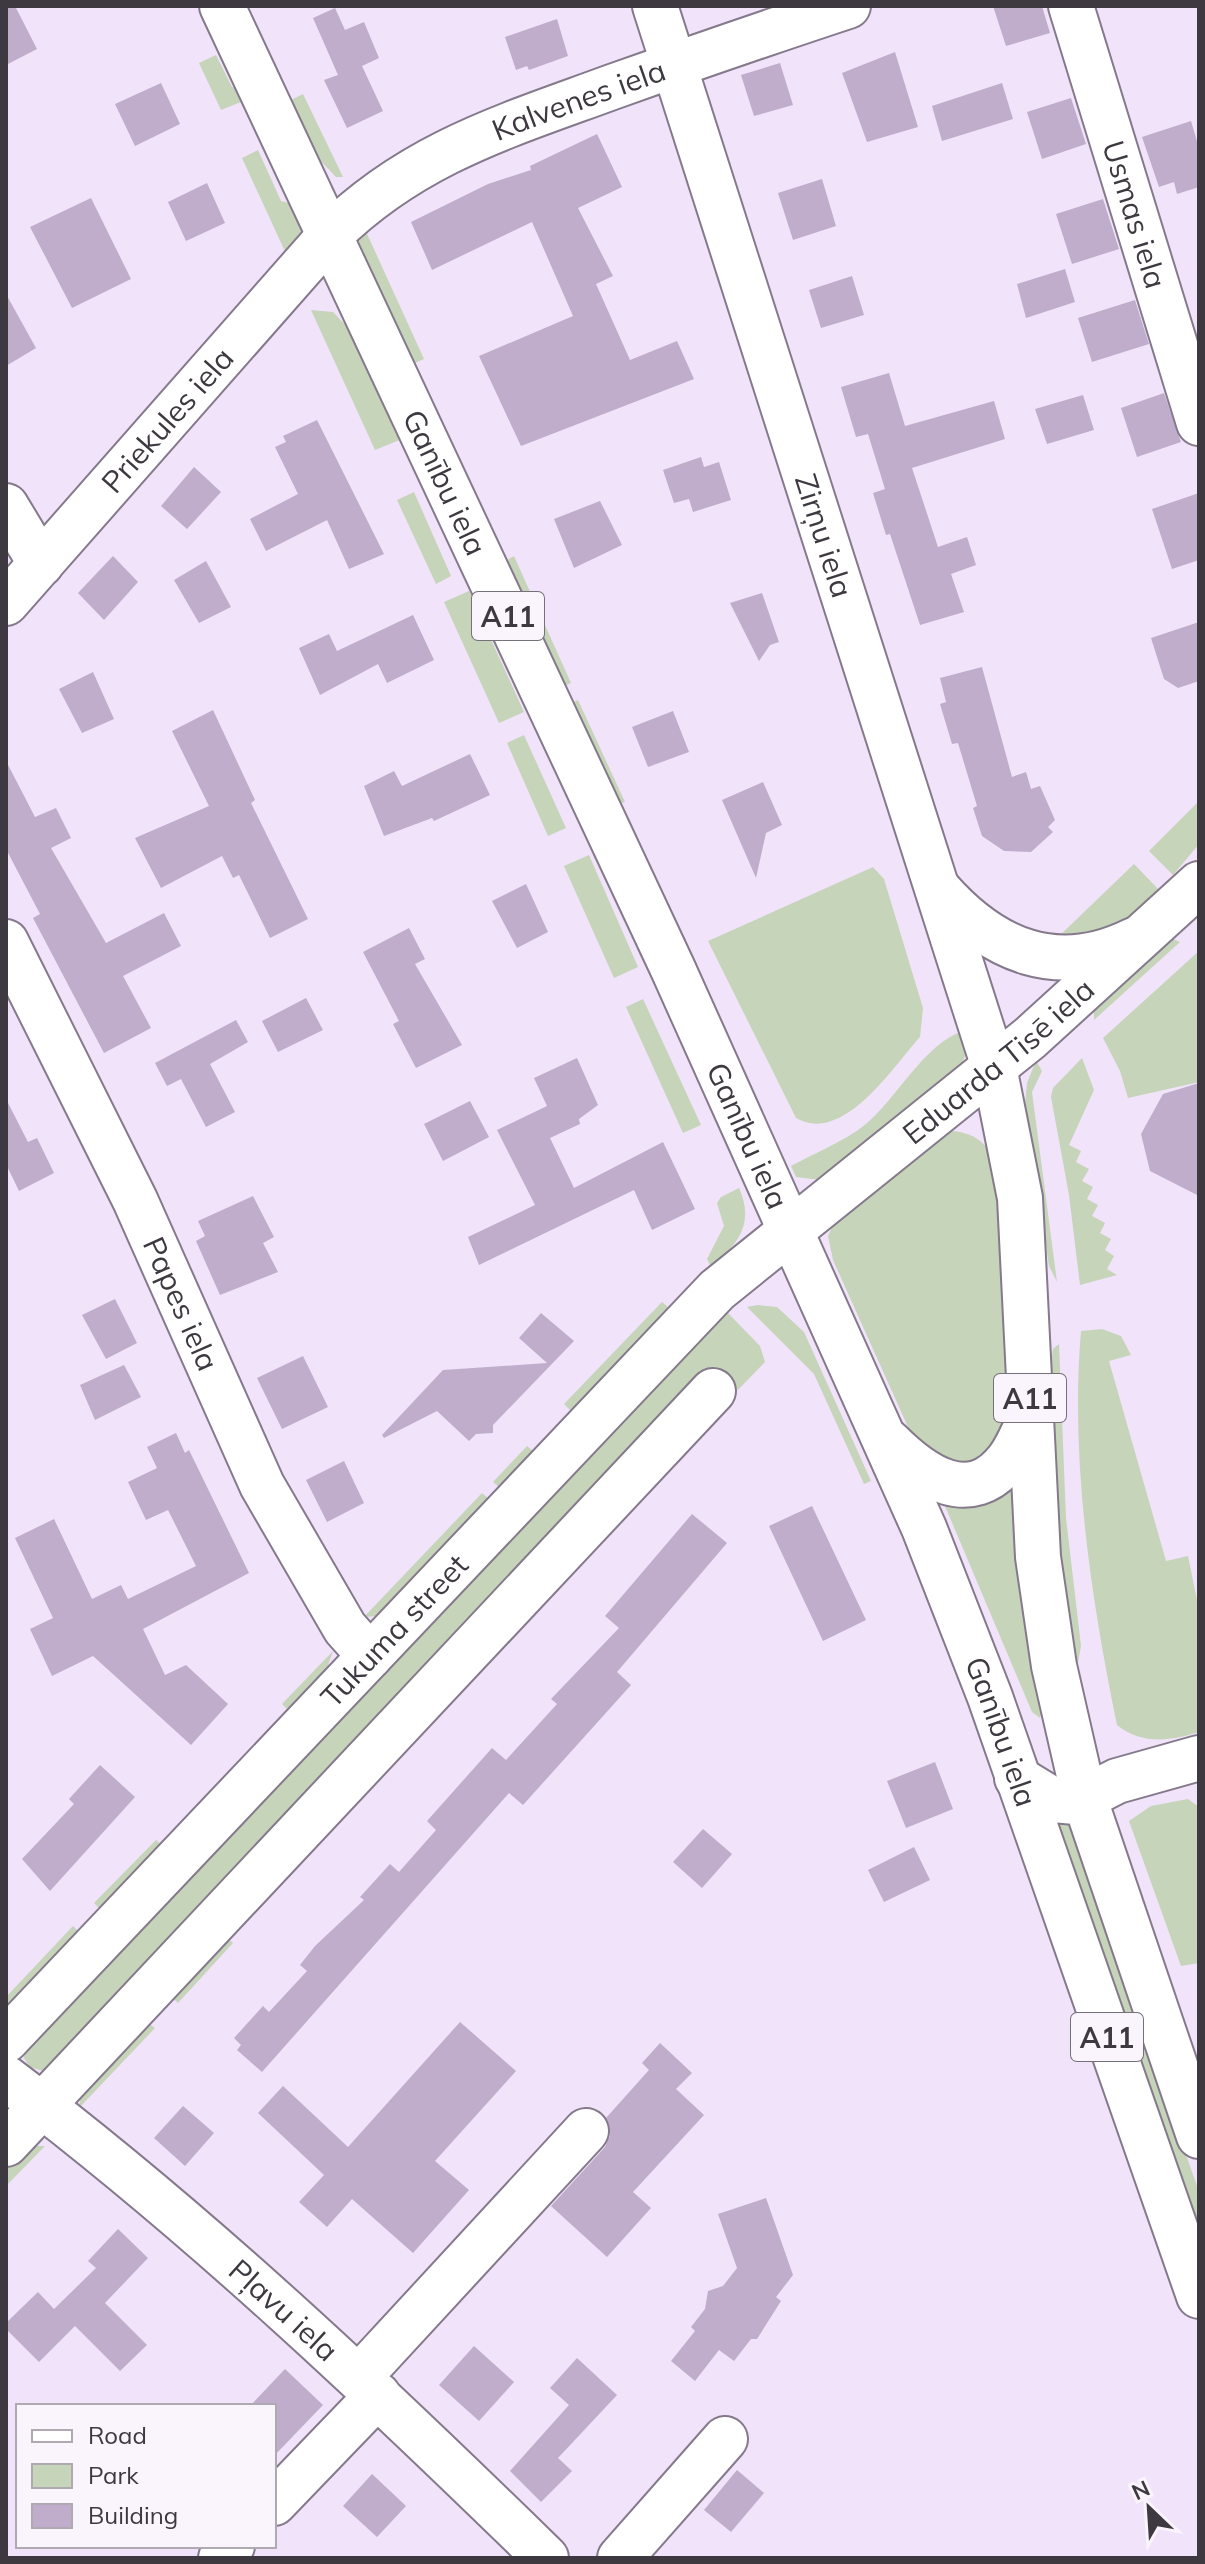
<svg xmlns="http://www.w3.org/2000/svg" width="1205" height="2564" font-family="Mulish,sans-serif">
<style>
.green{fill:#c6d4b9}
.building{fill:#bfadcb}
.lines{fill:none;stroke-linecap:round;stroke-linejoin:round}
.minor-casing{stroke:#85798c;stroke-width:48}
.highway-casing{stroke:#85798c;stroke-width:48}
.minor{stroke:#fff;stroke-width:44}
.highway{stroke:#fff;stroke-width:44}
.labels{text-anchor:middle;dominant-baseline:central;stroke-width:6;stroke-linejoin:round;paint-order:stroke}
.shield{fill:#faf4fd;stroke:#767179;stroke-width:2}
.shield-label{font-size:28px;font-weight:bold;fill:#3e3941}
.street-label{font-size:30px;fill:#3e3941;stroke:#faf4fd}
</style>
<rect width="100%" height="100%" fill="#f1e4fa"/>
<g class="green">
<polygon points="216,55 232,87 241,89 246,100 221,110 199,63"/>
<polygon points="303,94 343,177 336,177 314,154 287,102"/>
<polygon points="258,150 281,201 299,206 301,234 288,258 242,158"/>
<polygon points="363,225 424,359 410,365 350,237"/>
<polygon points="311,310 333,312 354,334 402,439 375,450"/>
<polygon points="414,492 451,576 436,584 397,500"/>
<polygon points="514,556 571,683 558,689 499,565"/>
<polygon points="469,591 524,712 499,723 444,602"/>
<polygon points="578,700 625,802 619,804 567,705"/>
<polygon points="524,735 566,828 548,836 507,743"/>
<polygon points="1199,801 1199,844 1173,875 1149,851"/>
<polygon points="589,855 638,967 614,978 564,866"/>
<path d="M1134,864l25,26c-44,39 -46,44 -105,51z"/>
<path d="M873,867l11,12 39,129 -3,29c-28,31 -77,108 -124,81l-88,-177z"/>
<polygon points="1171,938 1180,942 1094,1020 1094,1003"/>
<polygon points="1199,951 1199,1082 1128,1098 1120,1071 1103,1038"/>
<polygon points="643,999 701,1125 683,1133 626,1007"/>
<path d="M963,1031l4,20 -7,18 -140,111 -24,-3 -5,-11c24,-13 54,-25 75,-42 31,-26 59,-81 97,-93z"/>
<polygon points="1082,1058 1094,1090 1069,1145 1081,1151 1076,1162 1089,1169 1082,1181 1093,1187 1087,1199 1098,1205 1092,1216 1105,1223 1100,1233 1111,1239 1105,1250 1114,1256 1107,1269 1117,1275 1080,1285 1069,1195 1051,1097 1053,1088"/>
<polygon points="1036,1061 1042,1071 1032,1092 1057,1282 1049,1266 1025,1104 1027,1083"/>
<path d="M953,1131c23,3 32,11 43,31l16,250 -10,36 -44,22 -41,-23 -84,-187 -5,-24 10,-21 97,-78z"/>
<path d="M739,1188c16,36 -1,56 -28,79l-4,-8 17,-33 -7,-23 4,-6z"/>
<polygon points="662,1302 669,1308 571,1411 564,1404"/>
<polygon points="758,1305 777,1307 804,1332 871,1481 864,1484 814,1374 747,1307"/>
<polygon points="722,1312 728,1313 760,1346 765,1362 738,1390 721,1373 46,2072 30,2067 24,2058 25,2048"/>
<path d="M1102,1329l19,7 10,19 -22,6 57,200 22,-5 11,54v122c-29,9 -57,13 -82,-7 -26,-127 -47,-264 -36,-394z"/>
<polygon points="1059,1344 1066,1518 1081,1646 1077,1668 1062,1580 1051,1450 1051,1363 1053,1349"/>
<polygon points="527,1446 534,1452 500,1488 493,1482"/>
<path d="M1012,1490l31,217 -3,11 -8,-6 -87,-206c27,4 45,-1 67,-16z"/>
<polygon points="482,1493 489,1499 378,1616 364,1617"/>
<polygon points="333,1651 326,1671 288,1710 282,1704"/>
<polygon points="1188,1799 1199,1807 1199,1963 1181,1966 1129,1821 1151,1806"/>
<polygon points="1049,1815 1070,1820 1199,2192 1199,2239"/>
<polygon points="156,1840 162,1845 101,1910 94,1903"/>
<polygon points="73,1926 80,1933 6,2010 6,1997"/>
<polygon points="223,1935 233,1943 178,2003 168,1994"/>
<polygon points="145,2021 155,2028 79,2108 82,2085"/>
<polygon points="33,2146 45,2146 6,2186 6,2167 24,2149"/>
</g>
<g class="building">
<polygon points="6,6 15,6 37,49 6,65"/>
<polygon points="993,6 1042,6 1050,33 1006,46"/>
<polygon points="335,8 345,30 364,22 379,58 362,66 383,111 347,128 324,80 338,75 313,18"/>
<polygon points="557,19 568,56 529,70 527,66 516,70 505,37"/>
<polygon points="895,52 918,127 867,142 842,73"/>
<polygon points="780,63 793,105 754,116 741,75"/>
<polygon points="161,83 180,124 135,146 115,104"/>
<polygon points="1002,83 1013,119 942,141 932,106"/>
<polygon points="1071,98 1086,144 1042,159 1027,112"/>
<polygon points="1191,121 1199,148 1199,187 1177,194 1174,182 1159,187 1142,137"/>
<polygon points="597,134 622,187 578,208 613,276 596,284 630,360 677,341 694,379 521,446 479,356 573,316 532,222 432,270 411,222 488,184 531,170 530,166"/>
<polygon points="822,179 836,226 793,240 778,193"/>
<polygon points="207,183 225,223 186,241 168,202"/>
<polygon points="91,198 131,279 72,308 30,227"/>
<polygon points="1103,199 1119,249 1072,264 1056,214"/>
<polygon points="1065,269 1075,302 1026,318 1017,284"/>
<polygon points="852,276 864,315 821,328 809,290"/>
<polygon points="6,294 36,348 6,366"/>
<polygon points="1135,300 1149,344 1092,362 1078,318"/>
<polygon points="889,373 905,426 994,401 1005,439 912,468 938,547 967,537 976,565 951,574 964,612 920,625 890,534 886,535 873,493 885,489 868,434 856,437 841,387"/>
<polygon points="1164,393 1181,442 1137,457 1121,408"/>
<polygon points="1083,395 1094,430 1047,444 1035,409"/>
<polygon points="317,420 384,554 349,569 327,520 266,551 250,519 298,494 275,447 286,442 283,436"/>
<polygon points="701,457 704,467 719,462 731,500 693,512 689,499 674,503 663,470"/>
<polygon points="194,467 221,492 187,529 161,506"/>
<polygon points="1199,493 1199,560 1172,569 1152,509"/>
<polygon points="600,501 622,545 574,568 554,519"/>
<polygon points="113,556 138,582 104,620 78,593"/>
<polygon points="206,561 231,607 199,623 174,580"/>
<polygon points="762,593 779,642 770,645 759,661 730,603"/>
<polygon points="413,615 434,660 387,683 378,664 320,695 299,648 329,634 337,651"/>
<polygon points="1199,622 1199,681 1178,688 1164,679 1151,638"/>
<polygon points="982,667 1012,777 1026,772 1031,789 1040,786 1055,820 1048,827 1053,832 1031,852 1004,851 982,836 973,808 977,806 958,743 952,744 940,704 946,702 940,678"/>
<polygon points="93,672 114,719 82,733 59,689"/>
<polygon points="213,710 255,800 251,803 308,919 270,938 239,875 233,878 222,856 161,888 135,838 209,806 172,731"/>
<polygon points="673,711 689,752 648,767 632,727"/>
<polygon points="470,754 490,795 434,821 432,818 384,836 364,786 394,771 402,786"/>
<polygon points="6,761 35,817 56,808 71,838 51,848 106,943 164,913 181,946 123,976 151,1028 104,1053 33,918 40,914 6,849"/>
<polygon points="763,782 782,825 766,833 756,878 722,800"/>
<polygon points="526,884 548,932 517,948 492,901"/>
<polygon points="409,928 425,959 415,964 462,1045 416,1068 393,1024 399,1021 363,952"/>
<polygon points="306,998 323,1030 278,1052 262,1021"/>
<polygon points="236,1020 248,1042 210,1064 235,1112 206,1127 181,1079 167,1086 155,1063"/>
<polygon points="577,1058 598,1105 579,1119 580,1124 550,1138 574,1188 663,1142 695,1209 652,1230 634,1190 479,1265 468,1237 535,1205 497,1130 547,1106 534,1078"/>
<polygon points="1199,1083 1199,1196 1150,1171 1141,1134 1163,1094"/>
<polygon points="6,1099 28,1142 37,1138 54,1173 19,1191 6,1164"/>
<polygon points="470,1101 489,1137 443,1161 424,1124"/>
<polygon points="253,1196 274,1237 263,1243 278,1272 220,1295 196,1241 205,1236 198,1221"/>
<polygon points="115,1299 137,1343 106,1359 82,1315"/>
<polygon points="541,1313 574,1341 493,1425 493,1433 476,1434 469,1441 437,1411 384,1438 382,1435 443,1370 547,1363 519,1338"/>
<polygon points="303,1356 328,1407 282,1429 257,1378"/>
<polygon points="124,1365 141,1397 95,1420 80,1385"/>
<polygon points="176,1433 185,1453 189,1450 249,1573 143,1629 165,1675 186,1665 228,1704 191,1745 93,1656 52,1676 30,1629 53,1618 15,1538 54,1519 92,1599 121,1585 128,1599 196,1566 168,1510 146,1520 128,1482 157,1468 147,1447"/>
<polygon points="344,1461 364,1503 327,1522 306,1480"/>
<polygon points="812,1506 866,1620 823,1641 769,1526"/>
<polygon points="692,1514 727,1543 617,1672 631,1685 523,1805 509,1793 262,2072 237,2050 241,2045 234,2038 263,2006 269,2012 307,1971 300,1965 315,1946 364,1900 360,1897 390,1864 399,1872 436,1830 427,1821 492,1748 506,1760 557,1704 551,1699 619,1628 605,1616"/>
<polygon points="935,1762 953,1809 906,1828 887,1781"/>
<polygon points="100,1765 135,1797 50,1891 22,1859 74,1804 69,1799"/>
<polygon points="703,1829 732,1854 702,1888 673,1862"/>
<polygon points="914,1847 930,1880 884,1902 868,1870"/>
<polygon points="460,2022 516,2071 435,2161 469,2190 413,2253 352,2199 327,2227 299,2202 324,2175 258,2113 283,2086 348,2147"/>
<polygon points="660,2043 692,2073 676,2089 704,2115 633,2192 651,2208 607,2257 551,2206 605,2147 610,2136 606,2118 649,2070 642,2063"/>
<polygon points="183,2106 214,2133 185,2166 154,2138"/>
<polygon points="766,2198 793,2275 776,2297 781,2301 757,2339 751,2339 734,2361 719,2350 695,2381 671,2361 695,2331 691,2327 705,2309 708,2291 723,2286 737,2268 718,2214"/>
<polygon points="118,2229 148,2258 105,2303 147,2345 120,2371 75,2326 39,2362 6,2329 6,2323 38,2292 54,2309 96,2268 88,2261"/>
<polygon points="474,2346 514,2382 479,2421 439,2385"/>
<polygon points="577,2358 617,2395 558,2458 572,2471 541,2502 510,2471 569,2405 550,2388"/>
<polygon points="285,2369 323,2405 274,2456 274,2406 250,2406"/>
<polygon points="737,2470 764,2493 731,2532 704,2510"/>
<polygon points="372,2474 406,2506 377,2537 343,2506"/>
</g>
<g class="lines">
<defs>
<g id="minor">
<path id="s1" d="M1071,6l128,417"/>
<polyline points="6,506 41,564"/>
<path id="s2" d="M6,603l324,-368c83,-82 176,-109 282,-148 79,-28 157,-55 236,-81"/>
<path d="M939,890c54,61 118,88 195,50"/>
<path id="s3" d="M6,942l129,258 127,285 83,143 25,28"/>
<polyline points="1017,1778 1053,1800 1076,1802 1117,1781 1199,1758"/>
<path id="s4" d="M6,2040l711,-750 313,-252 169,-154"/>
<path id="s5" d="M6,2078c192,145 368,312 540,480"/>
<polyline points="6,2144 713,1391"/>
<polyline points="359,2377 586,2131"/>
<polyline points="274,2503 378,2395"/>
<polyline points="221,2558 232,2546"/>
<polyline points="620,2558 725,2439"/>
</g>
<g id="highway">
<path id="s6" d="M222,6l451,963 251,559 66,169 209,599"/>
<path id="s7" d="M655,6l339,1061 26,131 18,359 16,109 30,131 115,339"/>
<path d="M889,1442c34,34 81,67 119,18 10,-13 16,-30 23,-44"/>
</g>
</defs>
<use href="#minor" class="minor-casing"/>
<use href="#highway" class="highway-casing"/>
<use href="#minor" class="minor"/>
<use href="#highway" class="highway"/>
</g>
<g class="labels">
<g class="shield">
<rect x="472" y="592" width="72" height="48" rx="6"/>
<rect x="994" y="1374" width="72" height="48" rx="6"/>
<rect x="1071" y="2013" width="72" height="48" rx="6"/>
</g>
<g class="shield-label">
<text x="508" y="616">A11</text>
<text x="1030" y="1398">A11</text>
<text x="1107" y="2037">A11</text>
</g>
<g class="street-label">
<text stroke="none"><textPath href="#s2" startOffset="776">Kalvenes iela</textPath></text>
<text stroke="none"><textPath href="#s1" startOffset="218">Usmas iela</textPath></text>
<text stroke="none"><textPath href="#s2" startOffset="244">Priekules iela</textPath></text>
<text stroke="none"><textPath href="#s6" startOffset="526">Ganību iela</textPath></text>
<text stroke="none"><textPath href="#s7" startOffset="556">Zirņu iela</textPath></text>
<text stroke="none"><textPath href="#s4" startOffset="1396">Eduarda Tisē iela</textPath></text>
<text stroke="none"><textPath href="#s6" startOffset="1246">Ganību iela</textPath></text>
<text stroke="none"><textPath href="#s3" startOffset="402">Papes iela</textPath></text>
<text stroke="none"><textPath href="#s4" startOffset="564">Tukuma street</textPath></text>
<text stroke="none"><textPath href="#s6" startOffset="1894">Ganību iela</textPath></text>
<text stroke="none"><textPath href="#s5" startOffset="362">Pļavu iela</textPath></text>
</g>
</g>
<rect width="1205" height="2564" fill="none" stroke="#3e3941" stroke-width="16"/>
<rect x="16" y="2404" width="260" height="144" fill="#faf4fd" stroke="#afa9b2" stroke-width="2"/>
<rect x="32" y="2430" width="40" height="12" fill="#ffffff" stroke="#afa9b2" stroke-width="2"/>
<text x="88" y="2444" font-size="24" fill="#3e3941">Road</text>
<rect x="32" y="2464" width="40" height="24" fill="#c6d4b9" stroke="#afa9b2" stroke-width="2"/>
<text x="88" y="2484" font-size="24" fill="#3e3941">Park</text>
<rect x="32" y="2504" width="40" height="24" fill="#bfadcb" stroke="#afa9b2" stroke-width="2"/>
<text x="88" y="2524" font-size="24" fill="#3e3941">Building</text>
<g transform="translate(1149 2508) rotate(335)" stroke="#faf4fd" stroke-width="6" paint-order="stroke">
<path d="M0-6L14 30L0 20L-14 30Z" fill="#3e3941"/>
<text y="-12" font-size="22" font-weight="bold" text-anchor="middle" fill="#3e3941">N</text>
</g>
</svg>
